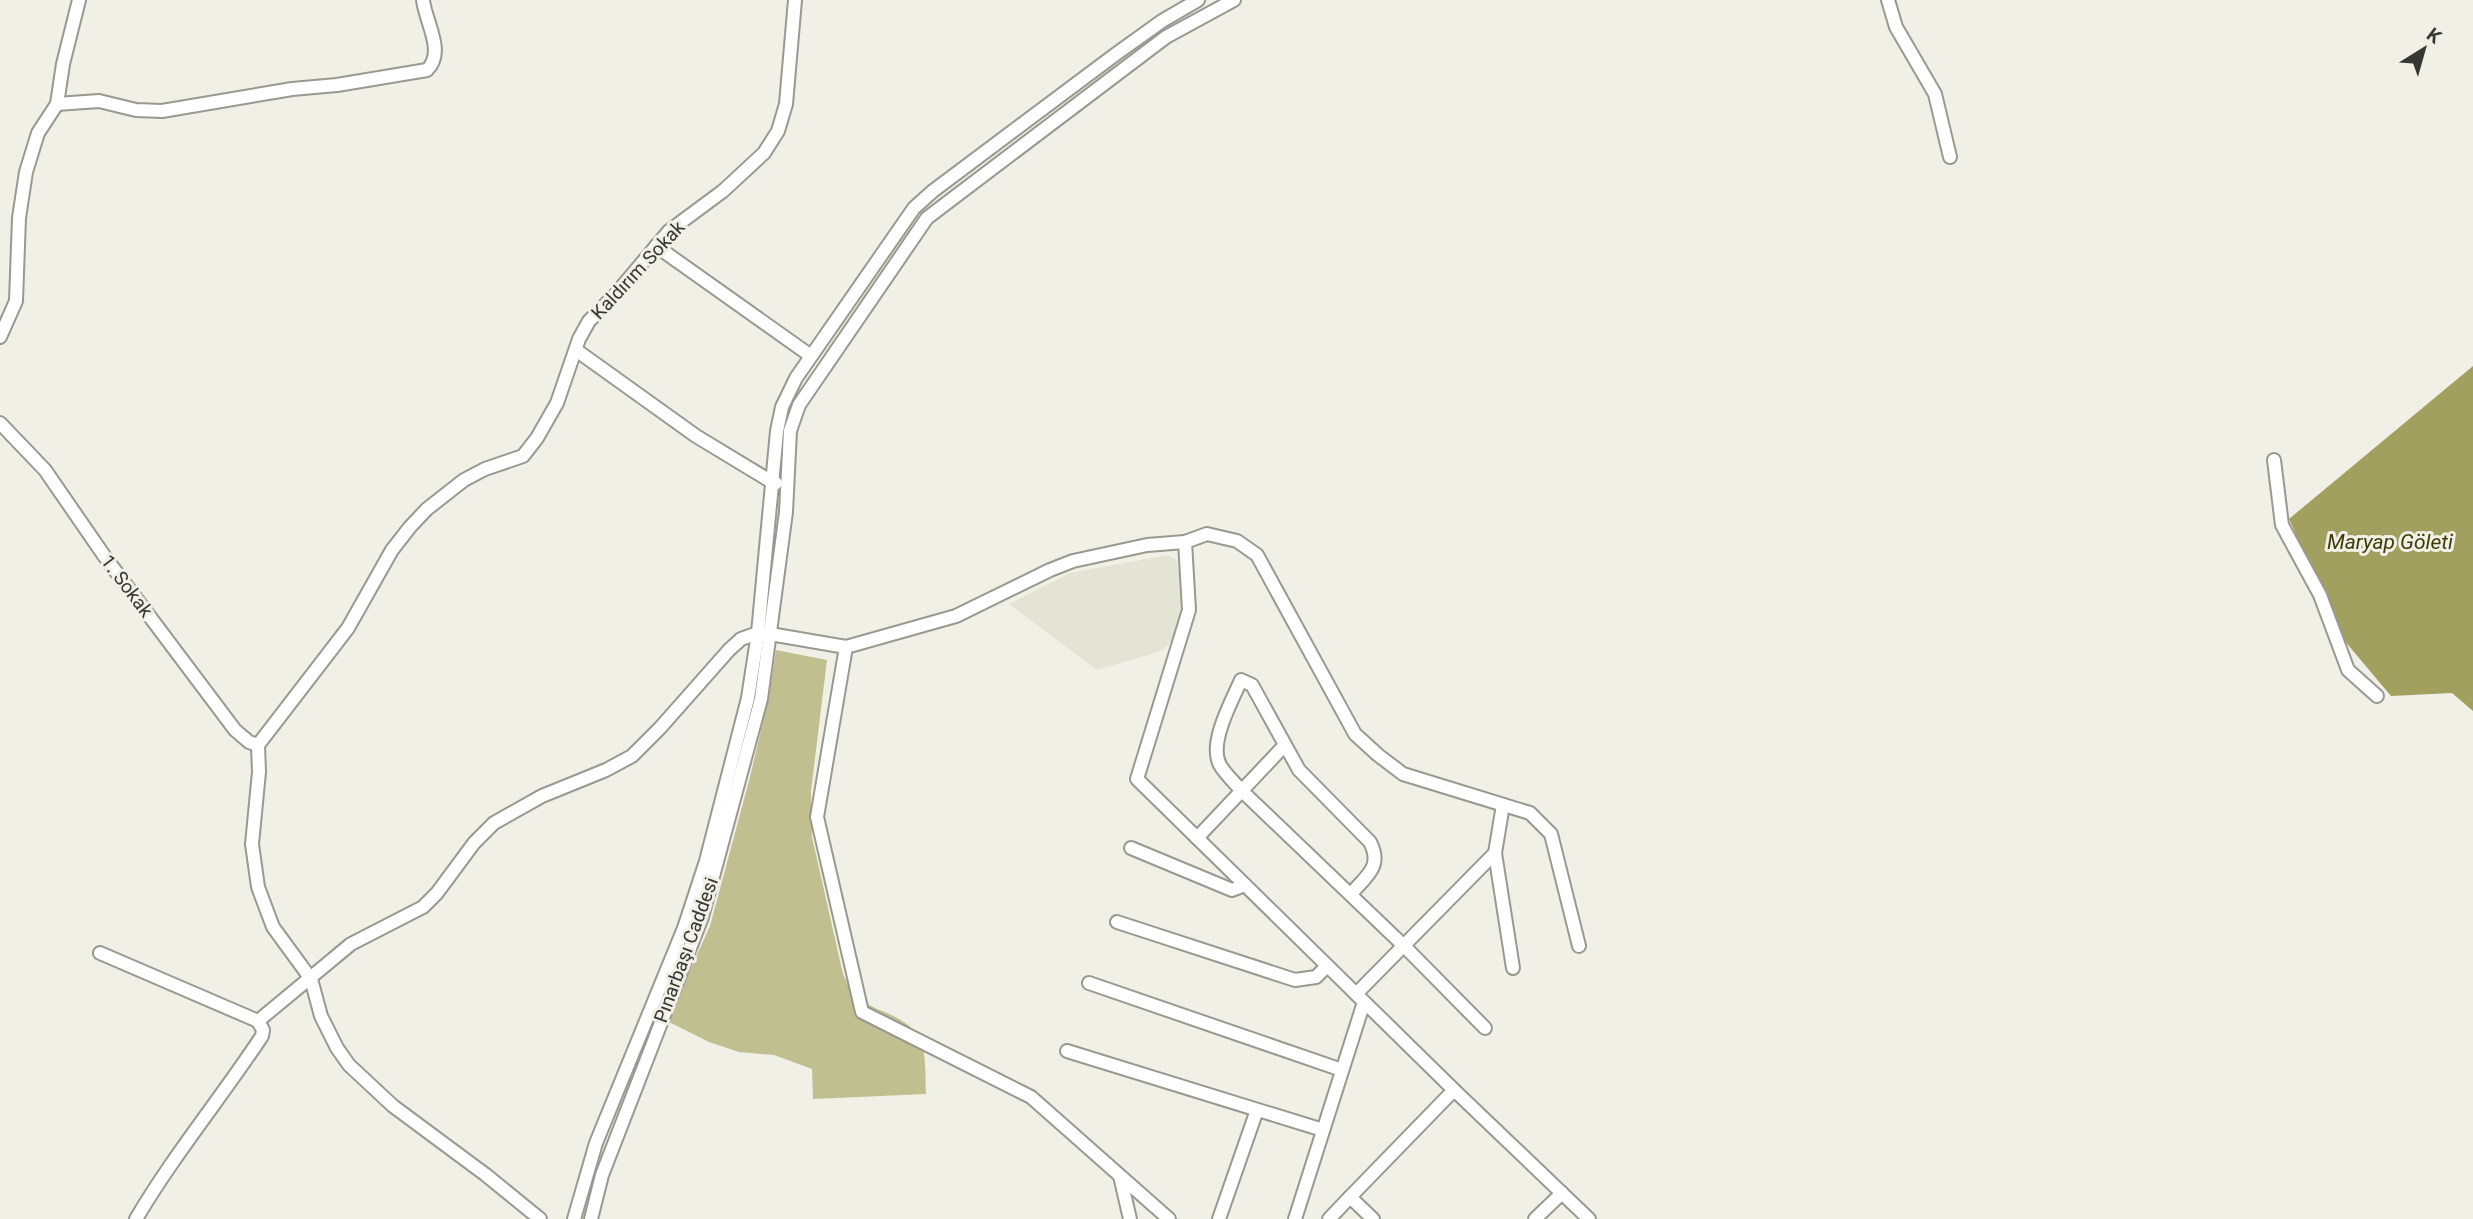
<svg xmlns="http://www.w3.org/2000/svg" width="2473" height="1219" font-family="Roboto,sans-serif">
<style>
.built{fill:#e3e4d3}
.green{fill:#c0bf8f}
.water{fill:#a2a05f}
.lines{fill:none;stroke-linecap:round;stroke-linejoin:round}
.minor-casing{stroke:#999990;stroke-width:16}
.minor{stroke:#fff;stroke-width:12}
.labels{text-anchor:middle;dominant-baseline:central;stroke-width:6;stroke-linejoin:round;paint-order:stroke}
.street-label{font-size:19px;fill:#373733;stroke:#f0f0e7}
.water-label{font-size:21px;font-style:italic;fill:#3e3b06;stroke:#f0f0e7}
</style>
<rect width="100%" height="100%" fill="#f0f0e7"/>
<polygon class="built" points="1168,555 1177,560 1184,606 1172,641 1161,651 1097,670 1009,604 1070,573"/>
<path class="green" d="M776,650l51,10 -16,131 1,46 31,137c5,10 9,20 19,27 20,13 46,15 58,39 7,16 5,37 6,54l-113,5 -1,-30 -38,-14 -35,-3 -30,-10 -42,-21 43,-95 40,-149 19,-81z"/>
<polygon class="water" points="2473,366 2473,711 2452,693 2391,696 2343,639 2289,519"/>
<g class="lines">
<defs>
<g id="minor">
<polyline points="1888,0 1896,27 1935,94 1950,157"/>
<path d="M57,104l42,-3 37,9 26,1 130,-22 45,-4 90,-15c19,-18 -2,-49 -4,-70"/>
<polyline points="656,246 811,356"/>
<polyline points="0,337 16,301 19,218 26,172 38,133 57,104 63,64 79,0"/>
<polyline points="576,350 696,436 772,482 776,483"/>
<polyline points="0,423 45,470 105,557 235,730 249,742 258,745"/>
<polyline points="2274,460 2282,525 2320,595 2348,670 2377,696"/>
<polyline points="846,647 817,817 862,1012 1031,1097 1169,1219"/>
<polyline points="258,745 348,628 392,550 410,527 427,509 464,480 485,469 523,456 537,438 557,403 579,339 589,321 615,295 669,231 723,191 764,153 778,131 786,104 795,0"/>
<polyline points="258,745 259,772 252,844 258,887 273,927 311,979 321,1016 337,1048 349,1065 393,1106 486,1175 540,1219"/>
<polyline points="1197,838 1284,746"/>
<polyline points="1131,848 1232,890 1245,885"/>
<polyline points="1495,853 1513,968"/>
<path d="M1351,894c15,-18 32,-27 19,-52l-71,-72 -47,-85 -11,-5c-9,21 -33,63 -21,85 5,9 15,18 22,26l162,155 81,82"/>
<polyline points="1117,922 1295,980 1316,977 1327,966"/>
<polyline points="100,953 258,1021 351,944 423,907 437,893 474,843 494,823 542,796 606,770 632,756 660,728 729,650 741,639 758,633 770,634 846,647 956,616 1050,570 1073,561 1147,545 1185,542"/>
<polyline points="1089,983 1342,1070"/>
<polyline points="1356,994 1495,853 1503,805"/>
<polyline points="1067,1051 1323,1130"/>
<polyline points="1454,1090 1589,1219"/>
<polyline points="1120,1176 1130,1219"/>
<path d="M136,1219c37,-63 85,-121 126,-183l1,-6 -5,-9"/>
<polyline points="574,1219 596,1143 684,928 706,861 748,698 758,633 777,431 782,407 796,378 914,208 933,191 1116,54 1162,21 1198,0"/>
<polyline points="591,1219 602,1175 702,917 761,699 786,512 790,431 799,405 927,218 1166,37 1234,0"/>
<polyline points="1219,1219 1257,1110"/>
<polyline points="1295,1219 1364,1002"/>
<polyline points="1329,1219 1350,1197"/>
<polyline points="1373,1219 1350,1197 1454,1090 1137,779 1189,610 1185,542 1207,534 1237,541 1257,555 1355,734 1378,755 1403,774 1530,813 1551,834 1579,946"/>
<polyline points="1535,1219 1562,1193"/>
</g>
</defs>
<use href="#minor" class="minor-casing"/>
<use href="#minor" class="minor"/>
</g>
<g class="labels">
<g class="street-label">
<text transform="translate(638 270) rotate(-47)">Kaldırım Sokak</text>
<text transform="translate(127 586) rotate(53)">1. Sokak</text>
<text transform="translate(686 950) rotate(-70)">Pınarbaşı Caddesi</text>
</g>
<g class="water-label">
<text x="2390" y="542">Maryap Göleti</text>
</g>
</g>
<g transform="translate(2424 49) rotate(37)" stroke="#f0f0e7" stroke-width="5" paint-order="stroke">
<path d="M0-5L12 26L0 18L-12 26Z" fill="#373733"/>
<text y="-10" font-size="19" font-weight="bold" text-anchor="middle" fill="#373733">K</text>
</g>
</svg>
